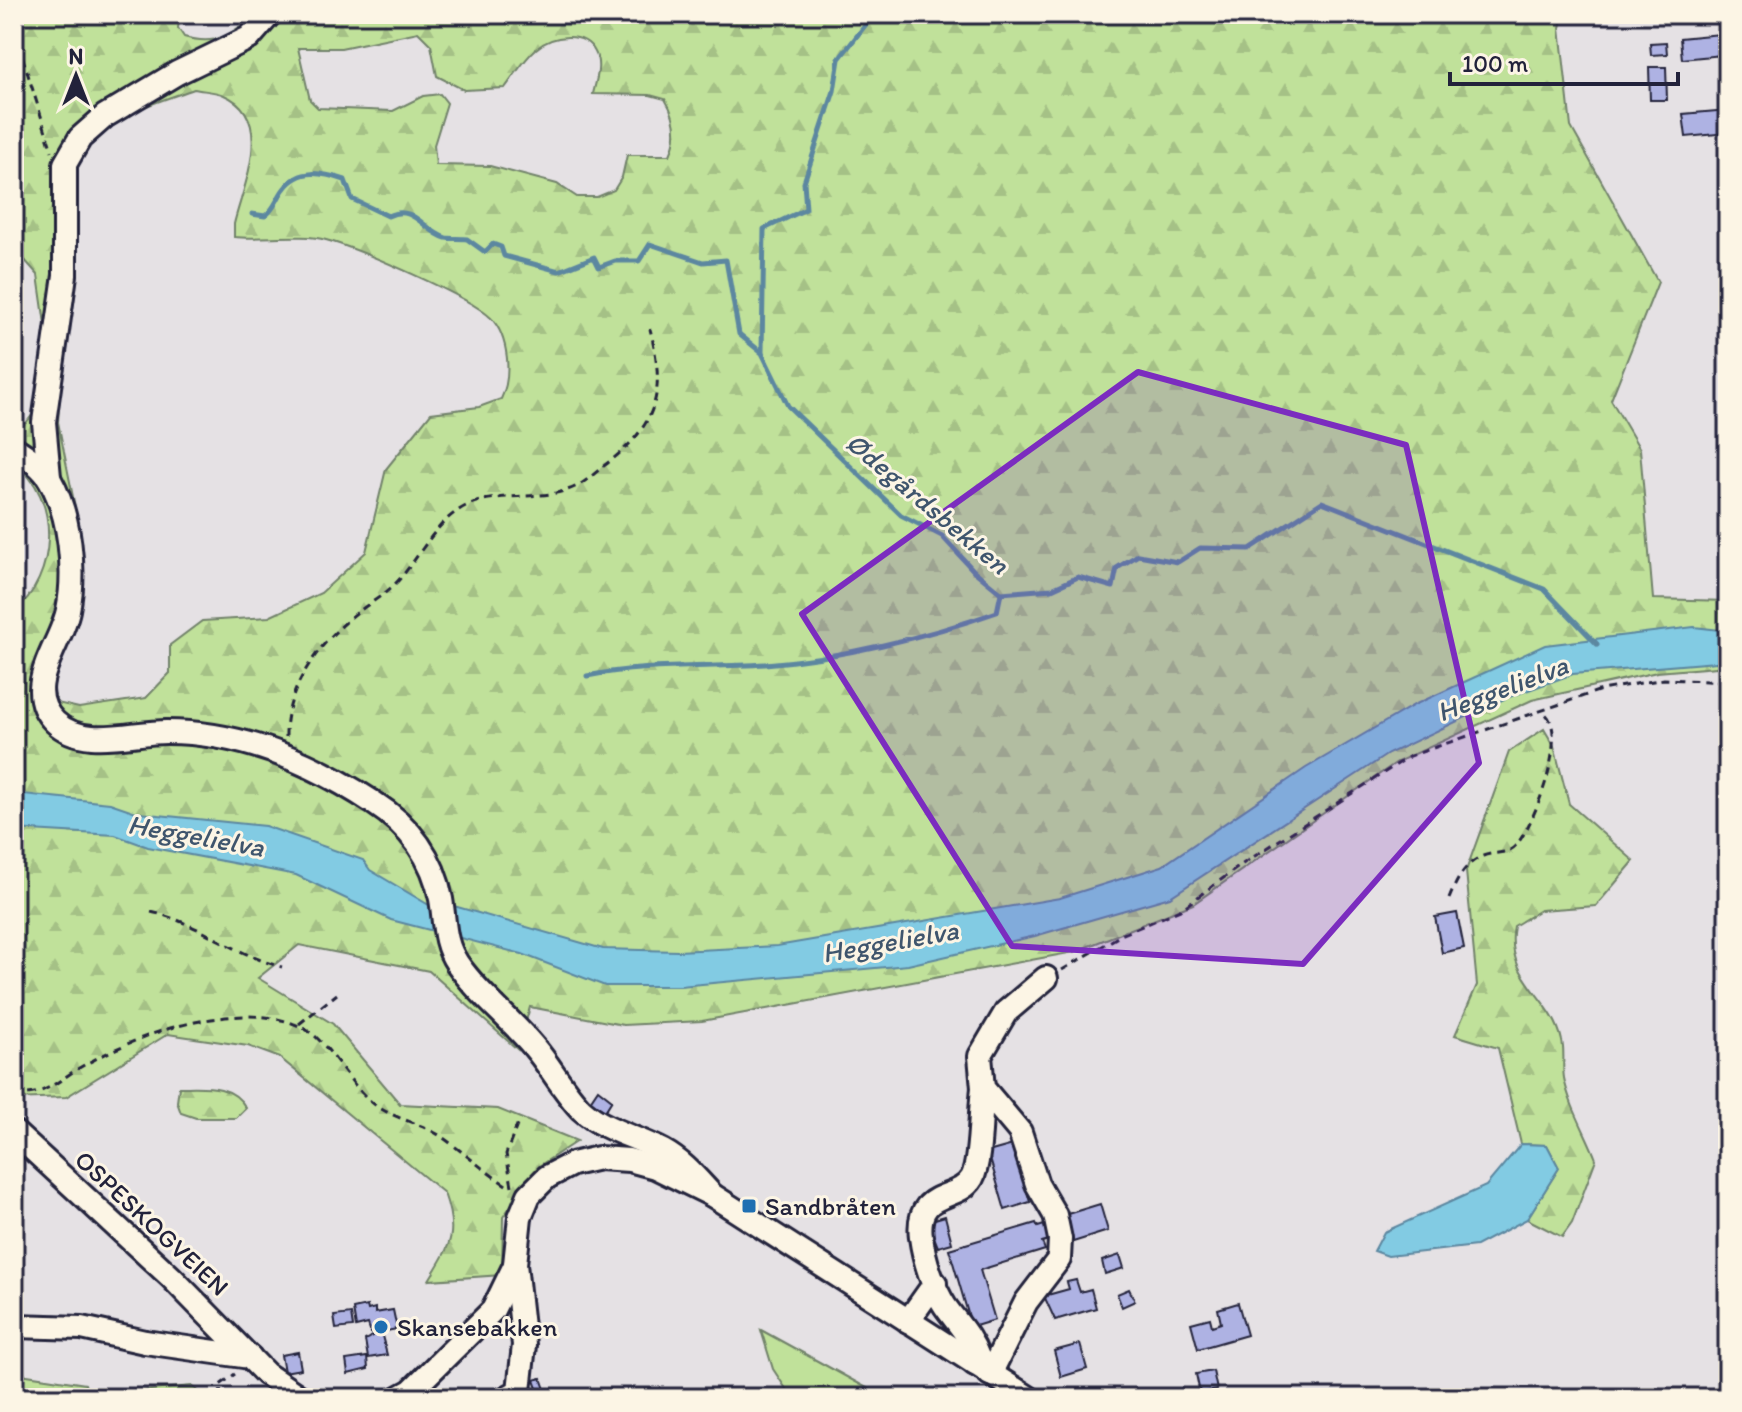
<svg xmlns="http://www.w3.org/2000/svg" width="1742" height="1412" font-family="Itim,sans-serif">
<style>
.grass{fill:#c0e19a;stroke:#71826a;stroke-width:2}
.forest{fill:url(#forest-firs);stroke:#71826a;stroke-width:2;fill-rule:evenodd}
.water{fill:#82cbe3;stroke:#5c87a0;stroke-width:2}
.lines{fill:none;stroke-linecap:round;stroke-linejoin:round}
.stream{stroke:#5c87a0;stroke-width:5}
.building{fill:#aeb2e3;stroke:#22223b;stroke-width:2}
.minor-casing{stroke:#22223b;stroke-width:28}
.path{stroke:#22223b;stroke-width:3;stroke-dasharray:8 6;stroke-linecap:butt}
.minor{stroke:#fcf5e5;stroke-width:22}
.marked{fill:#7b2cbf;fill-opacity:0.2;stroke:#7b2cbf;stroke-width:6;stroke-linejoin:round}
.poi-dot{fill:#1f6fb2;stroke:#fcf5e5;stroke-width:3}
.labels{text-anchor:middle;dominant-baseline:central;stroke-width:6;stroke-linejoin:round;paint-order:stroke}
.poi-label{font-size:26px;fill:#22223b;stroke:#fcf5e5;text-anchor:start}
.street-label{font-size:26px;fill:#22223b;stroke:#fcf5e5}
.water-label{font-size:28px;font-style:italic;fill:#3f556d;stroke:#fcf5e5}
</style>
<defs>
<pattern id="forest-firs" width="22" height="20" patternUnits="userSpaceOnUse" patternTransform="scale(2)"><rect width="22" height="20" fill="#c0e19a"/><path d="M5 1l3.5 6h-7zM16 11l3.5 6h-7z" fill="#a5c186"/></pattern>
</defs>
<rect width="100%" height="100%" fill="#e5e1e4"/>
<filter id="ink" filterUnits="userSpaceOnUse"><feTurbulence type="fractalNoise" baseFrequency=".0125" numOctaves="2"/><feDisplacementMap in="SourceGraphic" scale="16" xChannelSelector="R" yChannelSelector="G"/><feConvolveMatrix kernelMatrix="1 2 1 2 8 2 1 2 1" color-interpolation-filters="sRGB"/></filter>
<g filter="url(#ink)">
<g class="grass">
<polygon points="761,1330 885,1398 792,1398 773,1369"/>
<polygon points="14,1373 85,1384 88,1395 85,1398 14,1398"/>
<polygon points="192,1386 207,1398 123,1398 130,1392"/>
</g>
<g class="forest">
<path d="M14,14h166l-2,14 6,9c33,9 46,-1 71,-23h1308l-3,14 11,99 87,155 -47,118 29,49 13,150 75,2v65l-71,6 -125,28 -135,62 -204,142 -119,48 -372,69 -79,4 -93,-18 -12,43 -89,-79 -130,-26 -41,33 75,46 67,80 98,5 79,32 -38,25 -36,51 -1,58 -73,5c21,-35 30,-45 15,-87l-164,-135 -32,-12 -80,-12 -102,63 -52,2v-488c43,-32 48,-116 0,-147v-36l12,-5 10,-13 10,-79 -8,-56 -15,-17 -9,-1zM418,32l13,13 6,31 27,14 41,-2c10,-13 19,-29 31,-39 16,-14 48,-19 59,3 7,13 1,29 -2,42l57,1 15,4c11,18 14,36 5,56h-43l-5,22 -8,13 -17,7h-20l-20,-13 -67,-18 -54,-1 -2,-20 13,-42 -7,-9 -17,2 -30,15 -75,-3 -8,-8 -12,-52h43zM194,89c9,2 21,2 30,6 52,22 19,91 10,129v13c28,3 68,-4 92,3 33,9 143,56 165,78 18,19 21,59 10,81l-22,8 -48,6 -45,56 -20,83 -45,41 -52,24 -67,4 -32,24v28l-24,25 -67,10 -22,-5 -5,-16 29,-95v-55l-23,-115 17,-253c27,-53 66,-61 119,-80z"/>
<path d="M1544,729l10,17 15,58 65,57 -38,45 -56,4 -26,16c-10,53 39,71 48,115 3,12 0,25 2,37 5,27 22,55 32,81l-24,64 -10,14 -35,-18 32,-51 -12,-23 -26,-1 -23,-96 -43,-13 22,-50 -11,-114 43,-119z"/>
<path d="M179,1087c25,0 53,-4 67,21l-10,10h-40l-15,-5 -4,-11z"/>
</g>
<g class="water">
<polygon points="1694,627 1728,631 1728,661 1573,674 1504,699 1388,754 1170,897 1035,936 908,965 680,986 605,986 522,954 391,920 296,875 148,847 115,835 14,829 14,793 110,803 139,813 265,826 363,860 370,870 434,908 454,906 603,949 678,951 777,946 1060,898 1162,866 1306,768 1414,705 1545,645"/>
<polygon points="1521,1144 1547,1145 1559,1168 1527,1219 1476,1246 1388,1256 1374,1251 1384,1232 1486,1186"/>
</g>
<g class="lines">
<g class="stream">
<path d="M252,214l13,2c10,-7 12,-18 19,-27 16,-22 39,-16 61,-9l7,19 36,17c26,-13 36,16 58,22 6,1 15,0 21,1l18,13 8,-8 8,3 3,9 55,15 35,-14 5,10 16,-6h24l11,-17 53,18 23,-2 13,74 23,19 26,53 113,109 41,21 32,35 27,22 51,-4 26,-12 35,10 4,-19 21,-13 40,7 22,-14 50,1 72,-47 222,87 53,55"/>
<polyline points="762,352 764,229 806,209 804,182 834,91 839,59 874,14"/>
<path d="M587,676c58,-12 119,-8 178,-12 75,-6 161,-27 232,-52l4,-19"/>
</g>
</g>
<g class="building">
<polygon points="1720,34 1722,55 1682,59 1680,38"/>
<polygon points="1666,42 1667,54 1651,55 1650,43"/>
<polygon points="1649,67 1666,67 1667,100 1650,100"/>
<polygon points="1728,110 1728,133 1686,137 1683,114"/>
<polygon points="1457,913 1464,948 1442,953 1435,917"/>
<polygon points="598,1089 612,1100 605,1111 590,1101"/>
<polygon points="1013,1145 1030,1202 1005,1210 988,1152"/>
<polygon points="1100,1204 1108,1231 1070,1243 1061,1216"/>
<polygon points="945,1216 952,1243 938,1247 928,1221"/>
<polygon points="1036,1223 1038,1227 1044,1225 1049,1240 1042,1242 1045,1250 980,1270 995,1320 972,1327 949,1249"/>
<polygon points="1120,1255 1124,1268 1105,1274 1102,1261"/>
<polygon points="1076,1280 1080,1292 1091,1289 1096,1308 1055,1320 1044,1296 1069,1289 1067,1282"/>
<polygon points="1129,1289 1135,1301 1122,1307 1117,1294"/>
<polygon points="1238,1303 1247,1335 1198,1349 1191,1323 1210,1318 1212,1326 1221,1323 1218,1309"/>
<polygon points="367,1306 368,1310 375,1308 375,1313 393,1310 397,1329 381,1332 387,1355 368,1358 365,1340 372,1336 368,1324 356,1327 353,1309"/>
<polygon points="351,1314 353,1327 336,1329 334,1316"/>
<polygon points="1080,1344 1087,1369 1061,1377 1054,1351"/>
<polygon points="298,1352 301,1369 284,1372 281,1355"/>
<polygon points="367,1357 368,1369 348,1374 346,1360"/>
<polygon points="1213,1371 1217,1390 1200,1393 1196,1374"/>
<polygon points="541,1378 546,1392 539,1394 534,1380"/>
</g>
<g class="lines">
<defs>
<g id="minor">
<path d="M14,448c13,8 28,18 36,32 20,35 26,91 18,130 -7,36 -48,78 -13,112 28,27 76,10 111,10 75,0 146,30 208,71 36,23 59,54 67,96 4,23 2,43 16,64 21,31 53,55 77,84 17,20 30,45 48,63 22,20 55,27 81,41 20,11 33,27 49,44"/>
<polyline points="49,477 44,422 65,275 65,164 80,138 105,116 177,73 249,38 270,14"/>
<polyline points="14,1132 171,1277 266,1374 301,1398"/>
<polyline points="908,1321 935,1283"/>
<polyline points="14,1326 82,1328 145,1342 250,1357"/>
<path d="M975,1364l3,-7c-7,-20 -21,-34 -33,-51 -12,-18 -21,-47 -24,-69 -6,-49 36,-34 51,-59 9,-16 8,-68 11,-90"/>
<polyline points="990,1374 1026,1302 1059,1259 1060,1239 1055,1215 1037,1184 1020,1132 983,1088 980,1056 1006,1012 1046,978"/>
<polyline points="398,1398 411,1391 493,1310 515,1265"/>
<polyline points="506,1398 519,1391 524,1345 515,1264 520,1217 529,1195 547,1177 572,1164 599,1158 629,1160 655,1167 712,1195 1029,1398"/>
</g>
</defs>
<use href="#minor" class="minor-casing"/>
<g class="path">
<polyline points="14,30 52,151"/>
<polyline points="14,687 22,690"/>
<path d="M286,737c-1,-44 28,-87 60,-115 14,-14 34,-23 48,-37 26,-26 42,-69 79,-82 32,-11 72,-2 102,-16 11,-5 21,-15 30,-22 53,-40 61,-73 45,-136"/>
<path d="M1449,899c7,-17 15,-36 34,-43 12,-5 25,0 34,-12 18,-22 54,-114 26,-132"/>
<path d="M151,912c47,10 84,43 131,55"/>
<polyline points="1062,970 1121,935 1180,910 1244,863 1410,756 1601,690 1664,679 1728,682"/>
<polyline points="299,1024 337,994"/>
<path d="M14,1094c30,3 42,-12 65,-26 22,-13 49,-25 73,-34 46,-16 124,-32 164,3 19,18 32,43 51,61 21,21 52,23 75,39 24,17 44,36 69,51"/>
<polyline points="512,1186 506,1154 519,1120"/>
<polyline points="221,1398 220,1385 235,1374"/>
</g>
<use href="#minor" class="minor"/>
</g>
</g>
<path class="marked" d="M1138,372l268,73 73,318 -176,201 -291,-18 -210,-332z"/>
<g class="poi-dot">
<rect x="741" y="1198" width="16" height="16" rx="4"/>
<circle cx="381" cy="1327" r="8"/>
</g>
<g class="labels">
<g class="poi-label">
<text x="765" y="1206">Sandbråten</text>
<text x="397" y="1327">Skansebakken</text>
</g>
<g class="street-label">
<text transform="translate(152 1223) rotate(43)">OSPESKOGVEIEN</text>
</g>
<g class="water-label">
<text transform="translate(928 503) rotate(40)">Ødegårdsbekken</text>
<text transform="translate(1502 688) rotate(-21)">Heggelielva</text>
<text transform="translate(196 835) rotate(10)">Heggelielva</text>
<text transform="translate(890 941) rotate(-10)">Heggelielva</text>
</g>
</g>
<rect width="1742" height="1412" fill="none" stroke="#fcf5e5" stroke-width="48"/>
<rect x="24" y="24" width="1694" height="1364" fill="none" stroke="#22223b" stroke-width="3" filter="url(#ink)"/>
<g transform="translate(76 76)" stroke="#fcf5e5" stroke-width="6" paint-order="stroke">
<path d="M0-6L14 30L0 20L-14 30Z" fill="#22223b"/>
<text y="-12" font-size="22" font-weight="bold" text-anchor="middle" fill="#22223b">N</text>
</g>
<path d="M1450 72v12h228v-12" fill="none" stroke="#22223b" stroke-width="4"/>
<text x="1462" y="72" font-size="24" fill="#22223b" stroke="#fcf5e5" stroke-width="6" paint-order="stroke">100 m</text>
</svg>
